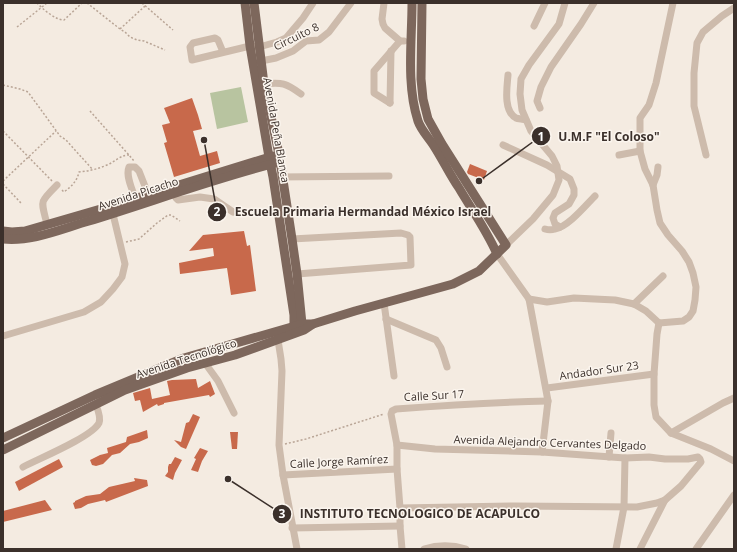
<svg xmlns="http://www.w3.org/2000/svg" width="737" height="552" font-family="'Open Sans',sans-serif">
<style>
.green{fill:#b8c4a0}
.building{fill:#c8694b}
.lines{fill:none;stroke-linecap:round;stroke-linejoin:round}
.path{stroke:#b9a596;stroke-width:1.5;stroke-dasharray:2 2;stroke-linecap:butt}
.minor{stroke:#cdbbac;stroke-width:7}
.major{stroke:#7d675c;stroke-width:9}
.labels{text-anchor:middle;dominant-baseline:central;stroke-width:3;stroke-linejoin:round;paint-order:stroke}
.street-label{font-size:11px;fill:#3b302b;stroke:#fbf5ee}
.leader{fill:none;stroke:#3b302b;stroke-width:1.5}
.callout-dot{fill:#3b302b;stroke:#fbf5ee;stroke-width:1.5}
.mark-label{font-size:12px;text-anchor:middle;font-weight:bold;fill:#fff}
.callout-label{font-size:12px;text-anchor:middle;font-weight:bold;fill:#3b302b;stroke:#fbf5ee;stroke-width:3;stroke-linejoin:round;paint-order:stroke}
</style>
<rect width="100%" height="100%" fill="#f4ebe1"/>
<polygon class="green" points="241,87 248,122 217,129 210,93"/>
<g class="building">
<polygon points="192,98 198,115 202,129 193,131 200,156 217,151 220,163 174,177 164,143 167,142 162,125 170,123 164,108"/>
<polygon points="470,164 487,171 484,180 468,174 467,172"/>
<polygon points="244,231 247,246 250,245 256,291 231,295 227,268 180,274 179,263 214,256 213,248 189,251 203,235"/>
<polygon points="196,379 198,388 210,381 215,394 210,397 209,395 164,403 164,404 158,406 157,404 143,412 140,400 135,401 133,393 150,388 152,399 170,395 167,381 172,380"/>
<polygon points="193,414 200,417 186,449 181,447 174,440 181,442 186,423 189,422"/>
<polygon points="147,430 148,438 139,442 130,444 120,453 112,455 103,464 96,466 92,465 90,460 100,455 108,453 107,448 126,442 127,437"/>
<polygon points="230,432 238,432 237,449 232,449"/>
<polygon points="200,448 208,451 202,461 198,472 191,470 196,459 194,458"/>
<polygon points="175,457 182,460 175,473 173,480 165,476 168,472 168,467 169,464 171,464"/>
<polygon points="59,459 63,467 19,491 15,482"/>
<polygon points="134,478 147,480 148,486 106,502 105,500 88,504 81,508 75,509 73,503 75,502 75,501 86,496 100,494 109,487 135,481"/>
<polygon points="45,500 52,510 3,522 3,511"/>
</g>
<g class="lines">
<g class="path">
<path d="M37,3c6,6 18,17 27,17l18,-17"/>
<polyline points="87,3 120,29 125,32 130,37 137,40 144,41 165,50"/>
<polyline points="142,3 173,30"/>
<polyline points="17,27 47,3"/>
<polyline points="120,29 145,6"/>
<polyline points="3,85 20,89 28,92 60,136 66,140 93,170"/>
<polyline points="90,111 129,155 134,161"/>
<polyline points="3,131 52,181"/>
<polyline points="3,181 56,131"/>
<polyline points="3,184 21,203"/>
<path d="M62,190l2,2c8,-6 13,-11 15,-20 10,-1 19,-3 28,-7 8,-3 13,-10 22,-10"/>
<polyline points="126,242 139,239 157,223 168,215 171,215 180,221"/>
<polyline points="285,444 306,439 384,414"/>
</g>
<g class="minor">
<polyline points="384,3 382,19 383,24 385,28 400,41 404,41"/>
<polyline points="534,26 545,3"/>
<polyline points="223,52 218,40 215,38 193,43 190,47 192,60 250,46 259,47 277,42 286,38 303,18 313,3"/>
<polyline points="261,61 276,58 293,51 306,41 319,40 329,32 351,3"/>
<path d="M508,75c-1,12 -5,36 8,43 2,1 7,1 10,2"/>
<path d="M264,84c18,-2 22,-1 37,10"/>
<polyline points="390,103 374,93 374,71 400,41"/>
<polyline points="390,103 391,51"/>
<polyline points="540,108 537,101 541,87 551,67 581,24 594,3"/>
<polyline points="503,145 547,165 570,179 574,189 574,195 569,204 555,213 553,218 555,224 560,227"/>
<polyline points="619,155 640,151"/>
<polyline points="706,155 694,106 694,73 697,43 703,32 722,16 734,8"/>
<polyline points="277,177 389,176"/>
<polyline points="653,185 657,175 658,167"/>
<polyline points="174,194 176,198 178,200 200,197 214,199 233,212"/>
<path d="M137,203c-3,-10 -12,-26 -8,-36h6l4,4 11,28"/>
<path d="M47,224c-6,-24 -8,-21 10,-39"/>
<path d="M545,229c3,1 7,1 10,0 13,-2 31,-24 40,-33"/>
<polyline points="292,239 401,233 408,235 410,237 411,265 297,274"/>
<polyline points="506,245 533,219 553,195 559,180 557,166 552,156 531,131 522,110 520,94 521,79 529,65 559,24 565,3"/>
<polyline points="497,254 529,299 548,401 542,452"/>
<polyline points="529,299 547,302 574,298 615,300 634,304 646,311 659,323"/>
<polyline points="384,303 394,376"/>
<polyline points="634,304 663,276"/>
<polyline points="386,319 436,340 441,348 447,367"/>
<polyline points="659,323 683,321 689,317 693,311 695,300 696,287 693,273 689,262 682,251 668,235 660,223 657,210 653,185 645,169 640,151 640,118 649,105 656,83 673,3"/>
<polyline points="659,323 657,334 654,374 654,405 656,417 671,433 711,449 734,461"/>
<polyline points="3,336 84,312 101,302 113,289 122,277 125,264 112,210"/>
<polyline points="278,340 281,359 282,371 279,445 283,475 297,549"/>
<polyline points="205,363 218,381 234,413"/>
<polyline points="547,388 654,374"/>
<polyline points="671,433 723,403 734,398"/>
<polyline points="397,445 435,449 542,452 625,458 649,457 665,459 688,459 698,457 700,459 701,462 681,486 665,500 640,549"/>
<polyline points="609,457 611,433"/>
<path d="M23,467c15,-8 69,-30 76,-44 2,-5 -1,-13 -3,-18"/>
<polyline points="283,475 397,469"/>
<polyline points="400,508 515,506 637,507 657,503 665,500"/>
<polyline points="292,528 400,526"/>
<path d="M402,549l-2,-23v-18l-3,-39v-24l-6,-31 1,-3 4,-2c51,-4 102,-7 152,-8"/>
<path d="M424,549c13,-4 29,-4 42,0"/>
<polyline points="616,549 624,507 625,458"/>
<polyline points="696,549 734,495"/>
</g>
<g class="major">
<polyline points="245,3 250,46 269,157 273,177 294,315 294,326"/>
<polyline points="254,3 264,84 279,154 292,239 297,274 302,324"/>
<path d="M412,3c0,38 -6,81 6,118 3,9 11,17 16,25 9,14 16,29 25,42 13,22 28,43 38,66"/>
<polyline points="3,231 12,232 25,231 111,206 273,156"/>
<path d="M3,239c29,3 58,-10 86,-18 62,-19 124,-42 187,-58"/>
<polyline points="3,438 95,395 184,358 302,324 313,324"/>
<polyline points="3,450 125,390 187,368 235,355 304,330 313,324 355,311 453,284 479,271 506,245 442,144 428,119 423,99 421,79 422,3"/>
</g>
</g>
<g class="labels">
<g class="street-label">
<text transform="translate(296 36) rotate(-26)">Circuito 8</text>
<text transform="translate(277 130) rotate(80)">Avenida Peña Blanca</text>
<text transform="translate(138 193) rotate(-18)">Avenida Picacho</text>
<text transform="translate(186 358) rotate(-18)">Avenida Tecnológico</text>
<text transform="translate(599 370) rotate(-8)">Andador Sur 23</text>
<text transform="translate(434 395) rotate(-3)">Calle Sur 17</text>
<text transform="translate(550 442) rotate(2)">Avenida Alejandro Cervantes Delgado</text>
<text transform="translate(339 461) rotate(-3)">Calle Jorge Ramírez</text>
</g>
</g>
<path class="leader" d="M479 181L541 136M204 140L217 212M228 479L282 514"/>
<g class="callout-dot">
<circle cx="479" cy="181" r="4"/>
<circle cx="204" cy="140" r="4"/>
<circle cx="228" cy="479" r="4"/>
<circle cx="541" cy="136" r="10"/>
<circle cx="217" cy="212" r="10"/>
<circle cx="282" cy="514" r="10"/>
</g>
<g class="mark-label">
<text x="541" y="141">1</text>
<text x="217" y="216">2</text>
<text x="282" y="518">3</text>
</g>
<g class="callout-label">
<text x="609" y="141">U.M.F "El Coloso"</text>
<text x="363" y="216">Escuela Primaria Hermandad México Israel</text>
<text x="420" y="518">INSTITUTO TECNOLOGICO DE ACAPULCO</text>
</g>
<rect width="737" height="552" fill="none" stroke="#3b302b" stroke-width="8"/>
</svg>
